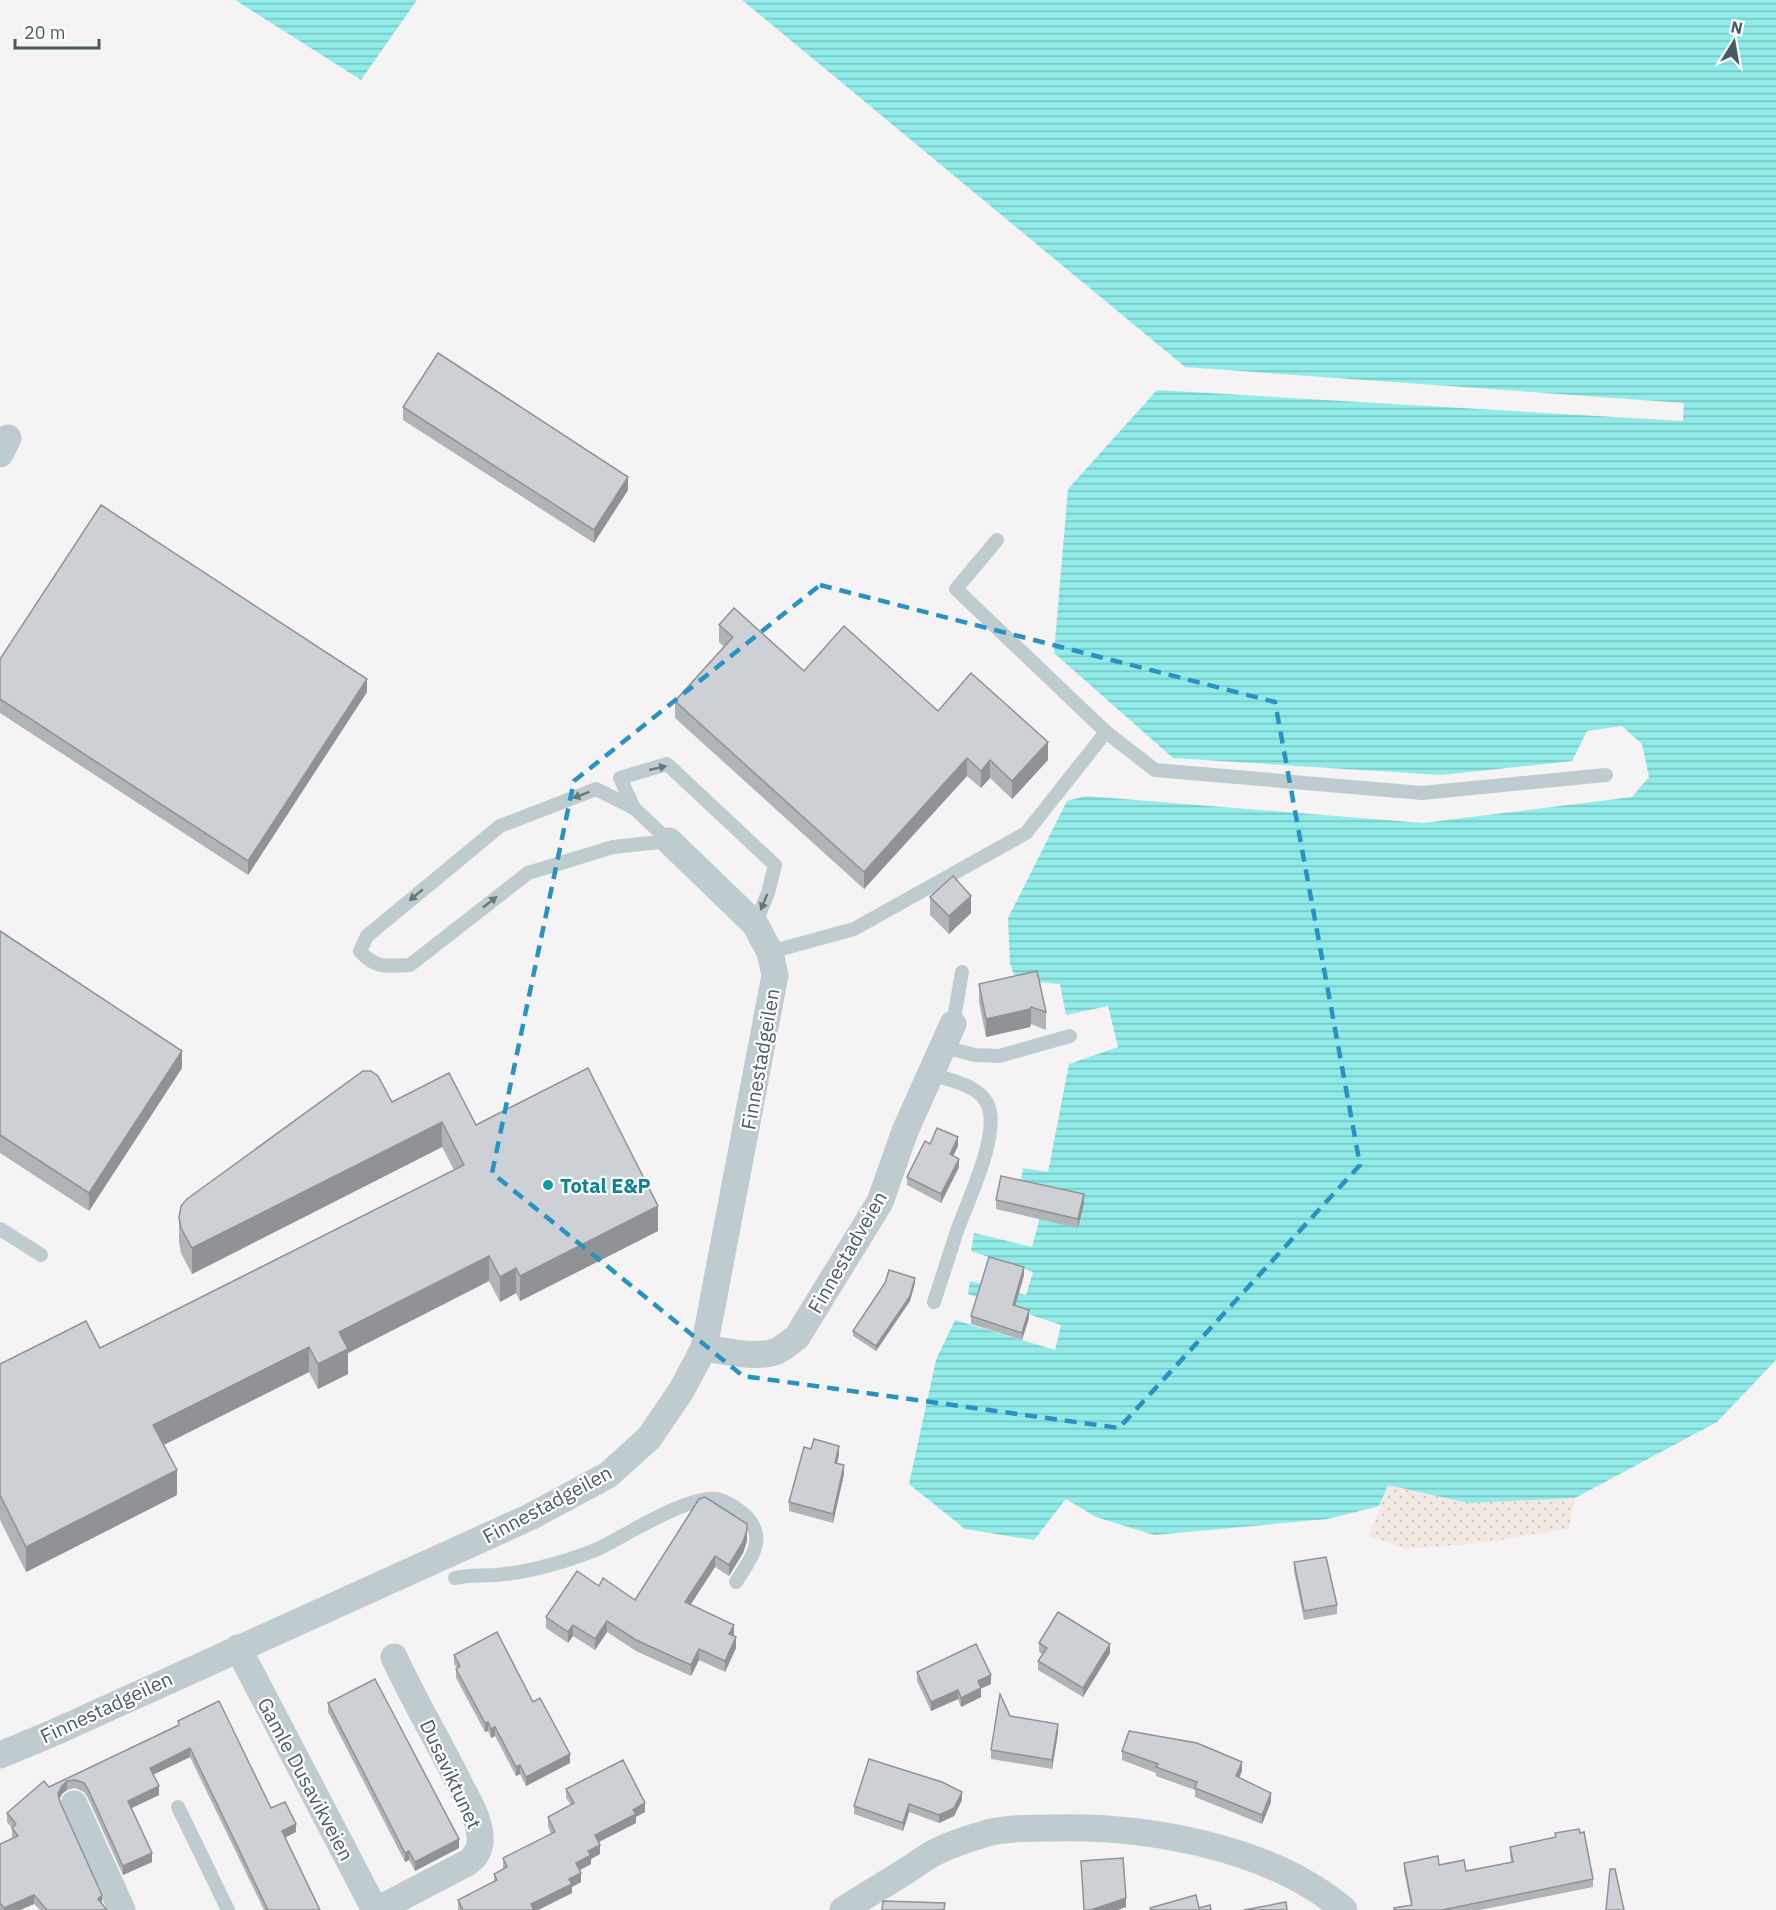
<svg xmlns="http://www.w3.org/2000/svg" width="1776" height="1910" font-family="'IBM Plex Sans',sans-serif">
<style>
.sand{fill:url(#sand-dots)}
.water{fill:url(#water-rules)}
.lines{fill:none;stroke-linecap:round;stroke-linejoin:round}
.service{stroke:#becbcf;stroke-width:14}
.minor{stroke:#becbcf;stroke-width:27}
.wall{fill:#b0b4b7}
.shaded-wall{fill:#909295}
.building{fill:#cdd1d5;stroke:#909295;stroke-width:1.5}
.oneway{fill:#67777c}
.marked{fill:none;stroke:#2893c3;stroke-width:4.5;stroke-dasharray:12 8;stroke-linejoin:round}
.culture-dot{fill:#0f9aa8;stroke:#fff;stroke-width:2}
.labels{text-anchor:middle;dominant-baseline:central;stroke-width:4.5;stroke-linejoin:round;paint-order:stroke}
.street-label{font-size:20px;fill:#4a5b60;stroke:#fff}
.culture-label{font-size:20px;font-weight:bold;fill:#0d838f;stroke:#fff;text-anchor:start}
</style>
<defs>
<pattern id="sand-dots" width="8" height="8" patternUnits="userSpaceOnUse" patternTransform="scale(1.5)"><rect width="8" height="8" fill="#f2e9e2"/><path d="M2 2h.1M6 6h.1" fill="none" stroke="#d1cac4" stroke-width="1.8" stroke-linecap="round"/></pattern>
<pattern id="water-rules" width="6" height="5" patternUnits="userSpaceOnUse" patternTransform="scale(1.5)"><rect width="6" height="5" fill="#91ece9"/><path d="M0 2.5h6" fill="none" stroke="#78c2c0"/></pattern>
</defs>
<rect width="100%" height="100%" fill="#f5f3f3"/>
<polygon class="sand" points="1388,1485 1468,1503 1575,1498 1569,1528 1490,1542 1407,1549 1369,1536"/>
<g class="water">
<polygon points="235,0 417,0 361,80"/>
<polygon points="742,0 1776,0 1776,1360 1717,1422 1575,1498 1468,1503 1388,1485 1379,1506 1328,1519 1154,1535 1096,1517 1066,1499 1034,1540 965,1529 909,1484 936,1360 955,1320 1055,1350 1061,1325 968,1294 970,1281 1026,1295 1033,1272 971,1251 974,1233 1032,1247 1045,1198 1020,1186 1023,1168 1048,1172 1069,1064 1118,1047 1108,1006 1066,1015 1060,984 1016,980 1010,964 1008,918 1067,801 1086,796 1423,823 1632,797 1649,777 1642,744 1622,726 1587,731 1572,761 1441,775 1173,758 1054,653 1068,489 1157,390 1683,421 1684,403 1185,367"/>
</g>
<g class="lines">
<g class="service">
<polyline points="1106,732 1155,770 1422,793 1606,775"/>
<path d="M634,808l-38,-19 -96,37 -133,110 -7,15c15,18 28,15 50,14l118,-92 85,-26 56,-6"/>
<polyline points="669,841 634,808 620,778 667,764 775,865 768,893 755,924"/>
<polyline points="770,952 854,929 1026,833 1106,732 956,589 997,540"/>
<polyline points="953,1024 962,972"/>
<polyline points="943,1047 975,1055 999,1056 1070,1036"/>
<path d="M931,1074c18,6 47,11 56,29 15,29 -20,99 -30,128 -8,24 -15,47 -23,71"/>
<polyline points="0,1229 41,1255"/>
<path d="M455,1578c14,-3 27,-3 41,-3 23,-2 46,-7 68,-14 12,-4 26,-8 38,-14 26,-13 87,-52 114,-48 12,2 22,10 31,18 21,23 2,44 -11,65"/>
<polyline points="178,1807 228,1910"/>
</g>
<g class="minor">
<polyline points="0,454 8,438"/>
<path d="M704,1348c20,3 54,11 73,3 7,-3 14,-10 20,-14l83,-135 25,-71 48,-107"/>
<polyline points="238,1648 375,1910"/>
<polyline points="0,1755 53,1733 530,1517 608,1475 649,1438 681,1391 704,1348 775,975 770,952 755,924 669,841"/>
<polyline points="74,1804 122,1910"/>
<path d="M377,1910l90,-47c10,-7 14,-15 13,-27 -1,-18 -12,-35 -20,-51 -21,-43 -46,-84 -66,-128"/>
<path d="M843,1910c22,-14 44,-27 66,-41 10,-6 20,-15 31,-19 14,-7 32,-12 47,-17 20,-5 43,-5 64,-5 94,-3 220,19 293,82"/>
</g>
</g>
<g class="wall">
<polygon points="403,407 628,490 594,543 403,420"/>
<polygon points="719,625 804,671 938,711 1048,760 1012,799 990,778 981,788 967,776 864,889 675,718 675,701 724,647 719,642"/>
<polygon points="0,659 367,692 248,875 0,713"/>
<polygon points="930,897 971,913 949,934 930,915"/>
<polygon points="0,931 182,1068 89,1211 0,1153"/>
<polygon points="979,984 1046,1012 1046,1030 1031,1024 1030,1027 986,1037 979,1002"/>
<polygon points="392,1102 476,1125 658,1231 520,1301 516,1293 500,1302 489,1281 348,1353 348,1374 318,1389 309,1372 164,1445 177,1495 26,1572 0,1520 0,1364 100,1348 454,1170 442,1147 192,1274 181,1253 179,1242 179,1217"/>
<polygon points="930,1144 958,1146 953,1156 959,1167 941,1203 907,1185 907,1177"/>
<polygon points="996,1200 1084,1203 1078,1228 996,1209"/>
<polygon points="1024,1275 1015,1306 1029,1318 1022,1340 971,1324 971,1316"/>
<polygon points="885,1283 915,1283 910,1301 876,1351 853,1336 853,1331"/>
<polygon points="839,1455 837,1463 844,1474 833,1523 789,1511 789,1502"/>
<polygon points="699,1499 747,1541 743,1553 729,1576 715,1567 691,1604 734,1636 736,1648 725,1672 699,1660 691,1676 636,1651 607,1632 595,1650 573,1636 568,1643 546,1628 546,1617 599,1586 635,1600"/>
<polygon points="1294,1562 1337,1605 1337,1614 1304,1620 1294,1571"/>
<polygon points="1039,1643 1110,1653 1083,1697 1038,1670 1038,1661 1043,1655 1039,1652"/>
<polygon points="454,1655 533,1702 570,1763 526,1786 520,1774 516,1776 495,1736 491,1738 488,1731 485,1732 456,1678 456,1669 457,1668 454,1664"/>
<polygon points="917,1672 991,1684 981,1688 981,1697 961,1707 958,1699 931,1711 917,1681"/>
<polygon points="328,1703 459,1848 415,1871 409,1860 405,1862 328,1712"/>
<polygon points="1010,1716 1058,1733 1052,1769 991,1759 991,1750"/>
<polygon points="178,1721 296,1832 285,1838 320,1910 264,1910 190,1757 153,1775 159,1795 131,1808 152,1862 123,1875 88,1798 84,1792 75,1788 67,1790 62,1794 59,1800 60,1802 102,1904 107,1910 40,1910 34,1904 20,1910 0,1910 0,1844 13,1838 12,1837 12,1828 7,1822 7,1813 49,1787 178,1725"/>
<polygon points="1122,1751 1242,1771 1239,1777 1271,1802 1262,1824 1195,1797 1195,1790 1156,1776 1156,1773 1122,1760"/>
<polygon points="566,1789 645,1812 636,1817 636,1823 598,1842 600,1854 591,1859 591,1864 580,1870 581,1882 572,1887 572,1893 538,1910 458,1910 458,1900 494,1882 494,1874 503,1869 503,1858 551,1834 548,1826 548,1817 571,1805 566,1798"/>
<polygon points="962,1800 954,1816 939,1823 909,1812 903,1831 854,1814 854,1806"/>
<polygon points="1555,1833 1593,1879 1593,1887 1480,1910 1394,1910 1411,1905 1404,1871 1404,1863 1439,1865 1466,1871 1511,1862 1510,1855 1510,1847 1555,1837"/>
</g>
<g class="shaded-wall">
<polygon points="628,477 628,490 594,543 594,530"/>
<polygon points="367,679 367,692 248,875 248,861"/>
<polygon points="1048,742 1048,760 1012,799 1012,781"/>
<polygon points="967,758 967,776 864,889 864,872"/>
<polygon points="990,760 990,778 981,788 981,771"/>
<polygon points="971,896 971,913 949,934 949,916"/>
<polygon points="1031,1007 1031,1024 1030,1027 986,1037 986,1019"/>
<polygon points="182,1051 182,1068 89,1211 89,1193"/>
<polygon points="442,1122 442,1147 192,1274 192,1248"/>
<polygon points="958,1137 958,1146 950,1163 950,1154"/>
<polygon points="959,1159 959,1167 941,1203 941,1194"/>
<polygon points="1084,1194 1084,1203 1078,1228 1078,1219"/>
<polygon points="658,1206 658,1231 520,1301 520,1276"/>
<polygon points="489,1256 489,1281 348,1353 348,1374 318,1389 318,1364 339,1332"/>
<polygon points="1024,1267 1024,1275 1013,1313 1013,1305"/>
<polygon points="516,1268 516,1293 500,1302 500,1277"/>
<polygon points="915,1278 915,1283 910,1301 876,1351 876,1346"/>
<polygon points="1029,1310 1029,1318 1022,1340 1022,1333"/>
<polygon points="309,1347 309,1372 153,1450 153,1425"/>
<polygon points="839,1446 839,1455 835,1472 835,1463"/>
<polygon points="844,1465 844,1474 833,1523 833,1514"/>
<polygon points="177,1470 177,1495 26,1572 26,1547"/>
<polygon points="747,1530 747,1541 743,1553 729,1576 729,1565"/>
<polygon points="715,1556 715,1567 685,1613 685,1602"/>
<polygon points="607,1621 607,1632 595,1650 595,1639"/>
<polygon points="573,1625 573,1636 568,1643 568,1632"/>
<polygon points="734,1625 734,1636 729,1634"/>
<polygon points="736,1637 736,1648 725,1672 725,1661"/>
<polygon points="1110,1644 1110,1653 1083,1697 1083,1688"/>
<polygon points="699,1649 699,1660 691,1676 691,1665"/>
<polygon points="991,1675 991,1684 978,1690 978,1681"/>
<polygon points="981,1688 981,1697 961,1707 961,1698"/>
<polygon points="958,1690 958,1699 931,1711 931,1702"/>
<polygon points="488,1722 488,1731 485,1732 485,1723"/>
<polygon points="1058,1724 1058,1733 1052,1769 1052,1760"/>
<polygon points="495,1727 495,1736 491,1738 491,1729"/>
<polygon points="190,1748 190,1757 150,1776 150,1768"/>
<polygon points="570,1754 570,1763 526,1786 526,1777"/>
<polygon points="1242,1762 1242,1771 1236,1785 1236,1776"/>
<polygon points="520,1765 520,1774 516,1776 516,1767"/>
<polygon points="67,1781 67,1790 62,1794 58,1802 58,1793 62,1786"/>
<polygon points="159,1786 159,1795 128,1810 128,1801"/>
<polygon points="962,1792 962,1800 954,1816 939,1823 939,1815"/>
<polygon points="1271,1793 1271,1802 1262,1824 1262,1815"/>
<polygon points="645,1803 645,1812 636,1817 636,1823 595,1844 595,1835 633,1810"/>
<polygon points="909,1804 909,1812 903,1831 903,1823"/>
<polygon points="296,1824 296,1832 282,1839 282,1831"/>
<polygon points="459,1839 459,1848 415,1871 415,1862"/>
<polygon points="600,1845 600,1854 591,1859 591,1864 576,1872 576,1863 588,1851"/>
<polygon points="409,1851 409,1860 405,1862 405,1853"/>
<polygon points="152,1853 152,1862 123,1875 123,1866"/>
<polygon points="581,1873 581,1882 572,1887 572,1893 538,1910 531,1910 531,1904 569,1879"/>
<polygon points="34,1895 34,1904 20,1910 4,1910 4,1908"/>
<polygon points="102,1895 102,1904 98,1899"/>
<polygon points="1126,1898 1126,1907 1118,1910 1091,1910"/>
</g>
<g class="building">
<polygon points="438,353 628,477 594,530 403,407"/>
<polygon points="101,505 367,679 248,861 0,699 0,659"/>
<polygon points="734,608 804,671 844,626 938,711 971,673 1048,742 1012,781 990,760 981,771 967,758 864,872 675,701 733,637 719,625"/>
<polygon points="953,876 971,896 949,916 930,897"/>
<polygon points="0,931 182,1051 89,1193 0,1135"/>
<polygon points="1037,971 1046,1012 1031,1007 1030,1009 986,1019 979,984"/>
<polygon points="588,1068 658,1206 520,1276 516,1268 500,1277 489,1256 339,1332 348,1349 318,1364 309,1347 153,1425 177,1470 26,1547 0,1495 0,1364 86,1321 100,1348 464,1165 442,1122 192,1248 181,1228 179,1217 181,1206 187,1199 363,1071 371,1071 378,1076 392,1102 449,1073 476,1125"/>
<polygon points="937,1128 958,1137 950,1154 959,1159 941,1194 907,1177 925,1141 930,1144"/>
<polygon points="1001,1176 1084,1194 1078,1219 996,1200"/>
<polygon points="989,1257 1024,1267 1013,1305 1029,1310 1022,1333 971,1316"/>
<polygon points="889,1270 915,1278 910,1296 876,1346 853,1331 885,1283"/>
<polygon points="814,1439 839,1446 835,1463 844,1465 833,1514 789,1502 804,1447 811,1449"/>
<polygon points="705,1497 747,1524 747,1530 743,1542 729,1565 715,1556 685,1602 734,1625 729,1634 736,1637 725,1661 699,1649 691,1665 636,1640 607,1621 595,1639 573,1625 568,1632 546,1617 577,1571 599,1586 603,1578 635,1600 699,1499"/>
<polygon points="1326,1557 1337,1605 1304,1611 1294,1562"/>
<polygon points="1058,1612 1110,1644 1083,1688 1038,1661 1047,1648 1039,1643"/>
<polygon points="497,1632 533,1702 540,1698 570,1754 526,1777 520,1765 516,1767 495,1727 491,1729 488,1722 485,1723 456,1669 460,1666 454,1655"/>
<polygon points="976,1644 991,1675 978,1681 981,1688 961,1698 958,1690 931,1702 917,1672"/>
<polygon points="375,1679 459,1839 415,1862 409,1851 405,1853 328,1703"/>
<polygon points="1000,1694 1010,1716 1058,1724 1052,1760 991,1750"/>
<polygon points="219,1701 271,1808 285,1802 296,1824 282,1831 320,1910 268,1910 190,1748 150,1768 159,1786 128,1801 152,1853 123,1866 88,1789 84,1783 75,1780 67,1781 62,1786 58,1793 60,1802 102,1895 98,1899 107,1910 47,1910 34,1895 4,1908 0,1903 0,1844 18,1836 12,1828 16,1824 7,1813 44,1781 49,1787 179,1725 178,1721"/>
<polygon points="1129,1731 1197,1743 1242,1762 1236,1776 1271,1793 1262,1815 1195,1788 1197,1782 1156,1767 1158,1764 1122,1751"/>
<polygon points="869,1759 942,1782 962,1792 954,1808 939,1815 909,1804 903,1823 854,1806"/>
<polygon points="623,1760 645,1803 633,1810 636,1814 595,1835 600,1845 588,1851 591,1855 576,1863 581,1873 569,1879 572,1884 531,1904 534,1910 463,1910 458,1900 497,1880 494,1874 507,1867 503,1858 555,1832 548,1817 574,1803 566,1789"/>
<polygon points="1579,1829 1580,1833 1584,1832 1593,1879 1442,1910 1394,1910 1394,1908 1412,1905 1404,1863 1438,1856 1439,1865 1464,1860 1466,1871 1513,1862 1510,1847 1556,1837 1555,1833"/>
<polygon points="1123,1858 1126,1898 1091,1910 1084,1910 1081,1861"/>
<polygon points="1610,1869 1615,1869 1624,1910 1606,1910"/>
<polygon points="1196,1895 1199,1908 1210,1905 1211,1910 1151,1910 1150,1908"/>
<polygon points="883,1901 945,1903 944,1910 882,1910"/>
<polygon points="1286,1902 1287,1910 1244,1910"/>
</g>
<defs><path id="oneway-solid" d="M-6-.8H1V-3.2L6.5 0L1 3.2V.8H-6Z" transform="scale(1.5)"/></defs>
<g class="oneway">
<use href="#oneway-solid" transform="translate(658 768) rotate(-13)"/>
<use href="#oneway-solid" transform="translate(581 795) rotate(159)"/>
<use href="#oneway-solid" transform="translate(416 895) rotate(140)"/>
<use href="#oneway-solid" transform="translate(490 902) rotate(-38)"/>
<use href="#oneway-solid" transform="translate(764 902) rotate(112)"/>
</g>
<path class="marked" d="M820,585l455,117 85,463 -241,263 -376,-52 -251,-203 82,-392z"/>
<circle class="culture-dot" cx="548" cy="1185" r="6"/>
<g class="labels">
<g class="street-label">
<text transform="translate(760 1059) rotate(-80)">Finnestadgeilen</text>
<text transform="translate(847 1252) rotate(-60)">Finnestadveien</text>
<text transform="translate(547 1504) rotate(-28)">Finnestadgeilen</text>
<text transform="translate(106 1707) rotate(-25)">Finnestadgeilen</text>
<text transform="translate(451 1774) rotate(65)">Dusaviktunet</text>
<text transform="translate(306 1779) rotate(62)">Gamle Dusavikveien</text>
</g>
<g class="culture-label">
<text x="560" y="1185">Total E&amp;P</text>
</g>
</g>
<g transform="translate(1734 42) rotate(11)" stroke="#ffffff" stroke-width="4.5" paint-order="stroke">
<path d="M0-4.5L10 22L0 15L-10 22Z" fill="#4a5b60"/>
<text y="-9" font-size="16" font-weight="bold" text-anchor="middle" fill="#4a5b60">N</text>
</g>
<path d="M15 39v9h84v-9" fill="none" stroke="#4a5b60" stroke-width="3"/>
<text x="24" y="39" font-size="18" fill="#4a5b60" stroke="#ffffff" stroke-width="4.5" paint-order="stroke">20 m</text>
</svg>
